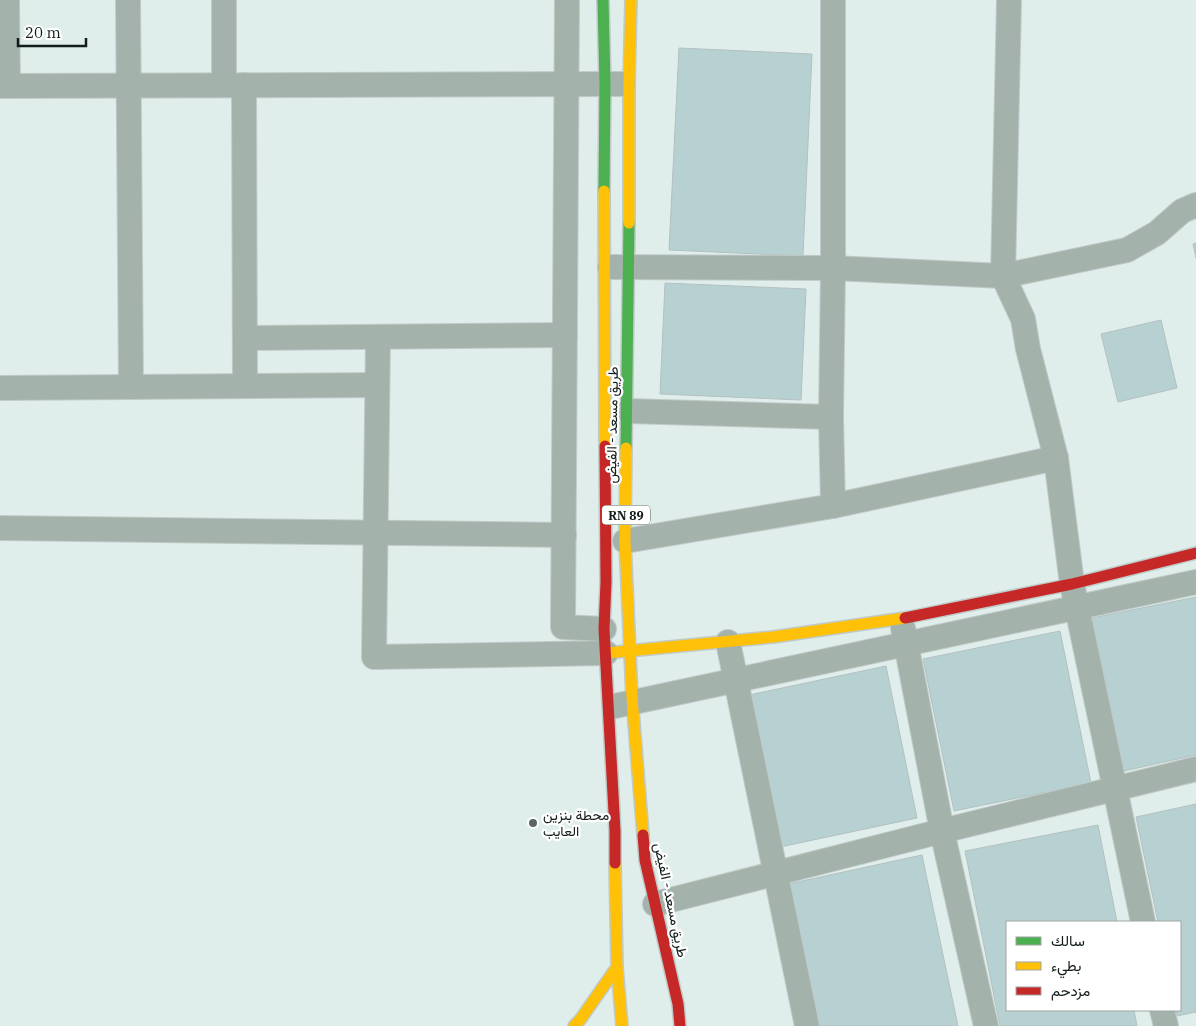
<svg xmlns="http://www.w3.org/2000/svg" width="1196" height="1026" font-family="'IBM Plex Serif',Vazirmatn,serif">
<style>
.building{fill:#b7d0d2;stroke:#b4c0c0}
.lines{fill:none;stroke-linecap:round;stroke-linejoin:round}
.street-casing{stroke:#c0cbc9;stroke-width:26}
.fast-casing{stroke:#c0cbc9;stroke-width:14}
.slow-casing{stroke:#c0cbc9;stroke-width:14}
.jam-casing{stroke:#c0cbc9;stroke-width:14}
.street{stroke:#a3b2aa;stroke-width:24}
.fast{stroke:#4caf50;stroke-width:11}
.slow{stroke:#ffc107;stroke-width:11}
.jam{stroke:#c62828;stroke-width:11}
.poi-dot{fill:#5a6663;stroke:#fff;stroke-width:2}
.labels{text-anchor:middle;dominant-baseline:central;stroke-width:4.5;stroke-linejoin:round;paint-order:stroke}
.shield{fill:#fff;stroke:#59605f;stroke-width:1}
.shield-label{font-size:12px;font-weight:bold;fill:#121c1a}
.street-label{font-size:14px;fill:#121c1a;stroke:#fff}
.poi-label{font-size:14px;fill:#121c1a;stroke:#fff;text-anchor:start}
</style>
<rect width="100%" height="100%" fill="#dfeeeb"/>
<g class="building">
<polygon points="679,48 812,54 803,256 669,250"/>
<polygon points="1196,243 1196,258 1193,244"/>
<polygon points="665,283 806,289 801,400 660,394"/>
<polygon points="1161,320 1177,388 1118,402 1101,334"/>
<polygon points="1196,597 1196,755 1124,771 1092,618"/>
<polygon points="1060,631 1091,783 954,811 923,659"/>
<polygon points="886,666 917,818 780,847 749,695"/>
<polygon points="1196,804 1196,1012 1177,1016 1176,1010 1180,1010 1180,922 1158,922 1136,817"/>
<polygon points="1098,825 1117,922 1007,922 1007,1010 1134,1010 1137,1026 1000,1026 965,851"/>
<polygon points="922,855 958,1026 818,1026 788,884"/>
</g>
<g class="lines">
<defs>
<g id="street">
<polyline points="7,0 8,86"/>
<polyline points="128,0 131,387"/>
<polyline points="567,0 563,627 604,629"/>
<polyline points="1009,0 1003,276 1023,319 1028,349 1056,458 1072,584 1143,922"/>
<polyline points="224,85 224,0"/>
<polyline points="244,85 245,386"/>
<polyline points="0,86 623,84"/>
<polyline points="610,267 833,268 1003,276 1127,250 1157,233 1182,211 1196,205"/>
<polyline points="378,337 374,657 606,653"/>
<polyline points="245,338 565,335"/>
<polyline points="0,388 377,385"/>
<polyline points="628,411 831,417"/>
<polyline points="833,506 1056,458"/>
<polyline points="0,528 564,535"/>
<polyline points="625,541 833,506 831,417 833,268 833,0"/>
<polyline points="903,628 942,831 986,1026"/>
<polyline points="728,642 807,1026"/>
<polyline points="615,706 1196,582"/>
<polyline points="655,904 942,831 1196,769"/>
<polyline points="1162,1010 1166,1026"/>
</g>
<g id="fast">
<polyline points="603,0 605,84 604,191"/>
<polyline points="626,448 629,223"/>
</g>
<g id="slow">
<polyline points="604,191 605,446"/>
<polyline points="629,223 629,84 631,0"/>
<polyline points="626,448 625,541 632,698 643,835"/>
<polyline points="607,653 773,637 905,618"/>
<polyline points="615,863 617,967 622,1026"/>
<polyline points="574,1026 580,1020 617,967"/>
</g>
<g id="jam">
<polyline points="605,446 606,582 604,629 615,831 615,863"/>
<polyline points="905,618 1072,584 1196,553"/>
<polyline points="643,835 645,860 678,1004 680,1026"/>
</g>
</defs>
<use href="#street" class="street-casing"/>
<use href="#fast" class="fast-casing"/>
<use href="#slow" class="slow-casing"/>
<use href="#jam" class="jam-casing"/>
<use href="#street" class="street"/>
<use href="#fast" class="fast"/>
<use href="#slow" class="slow"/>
<use href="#jam" class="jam"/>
</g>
<circle class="poi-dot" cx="533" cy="823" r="5"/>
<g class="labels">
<rect class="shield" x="602" y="505.5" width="48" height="19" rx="4"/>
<g class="shield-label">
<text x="626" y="515">RN 89</text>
</g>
<g class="street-label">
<text transform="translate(612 425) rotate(-89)">طريق مسعد - الفيض</text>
<text transform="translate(671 900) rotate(78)">طريق مسعد - الفيض</text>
</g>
<g class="poi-label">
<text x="543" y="815">محطة بنزين<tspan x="543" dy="16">العايب</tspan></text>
</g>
</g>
<rect x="1006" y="921" width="175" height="90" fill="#ffffff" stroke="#a0a4a3"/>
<rect x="1016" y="937" width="25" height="8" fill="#4caf50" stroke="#a0a4a3"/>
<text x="1051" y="946" font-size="15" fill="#121c1a">سالك</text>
<rect x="1016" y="962" width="25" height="8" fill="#ffc107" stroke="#a0a4a3"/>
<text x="1051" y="971" font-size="15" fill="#121c1a">بطيء</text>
<rect x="1016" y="987" width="25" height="8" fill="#c62828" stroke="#a0a4a3"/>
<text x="1051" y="996" font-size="15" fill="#121c1a">مزدحم</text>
<path d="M18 38v8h68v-8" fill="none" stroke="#121c1a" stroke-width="2.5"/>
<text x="25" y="38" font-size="15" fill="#121c1a" stroke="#ffffff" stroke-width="4" paint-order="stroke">20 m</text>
</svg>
